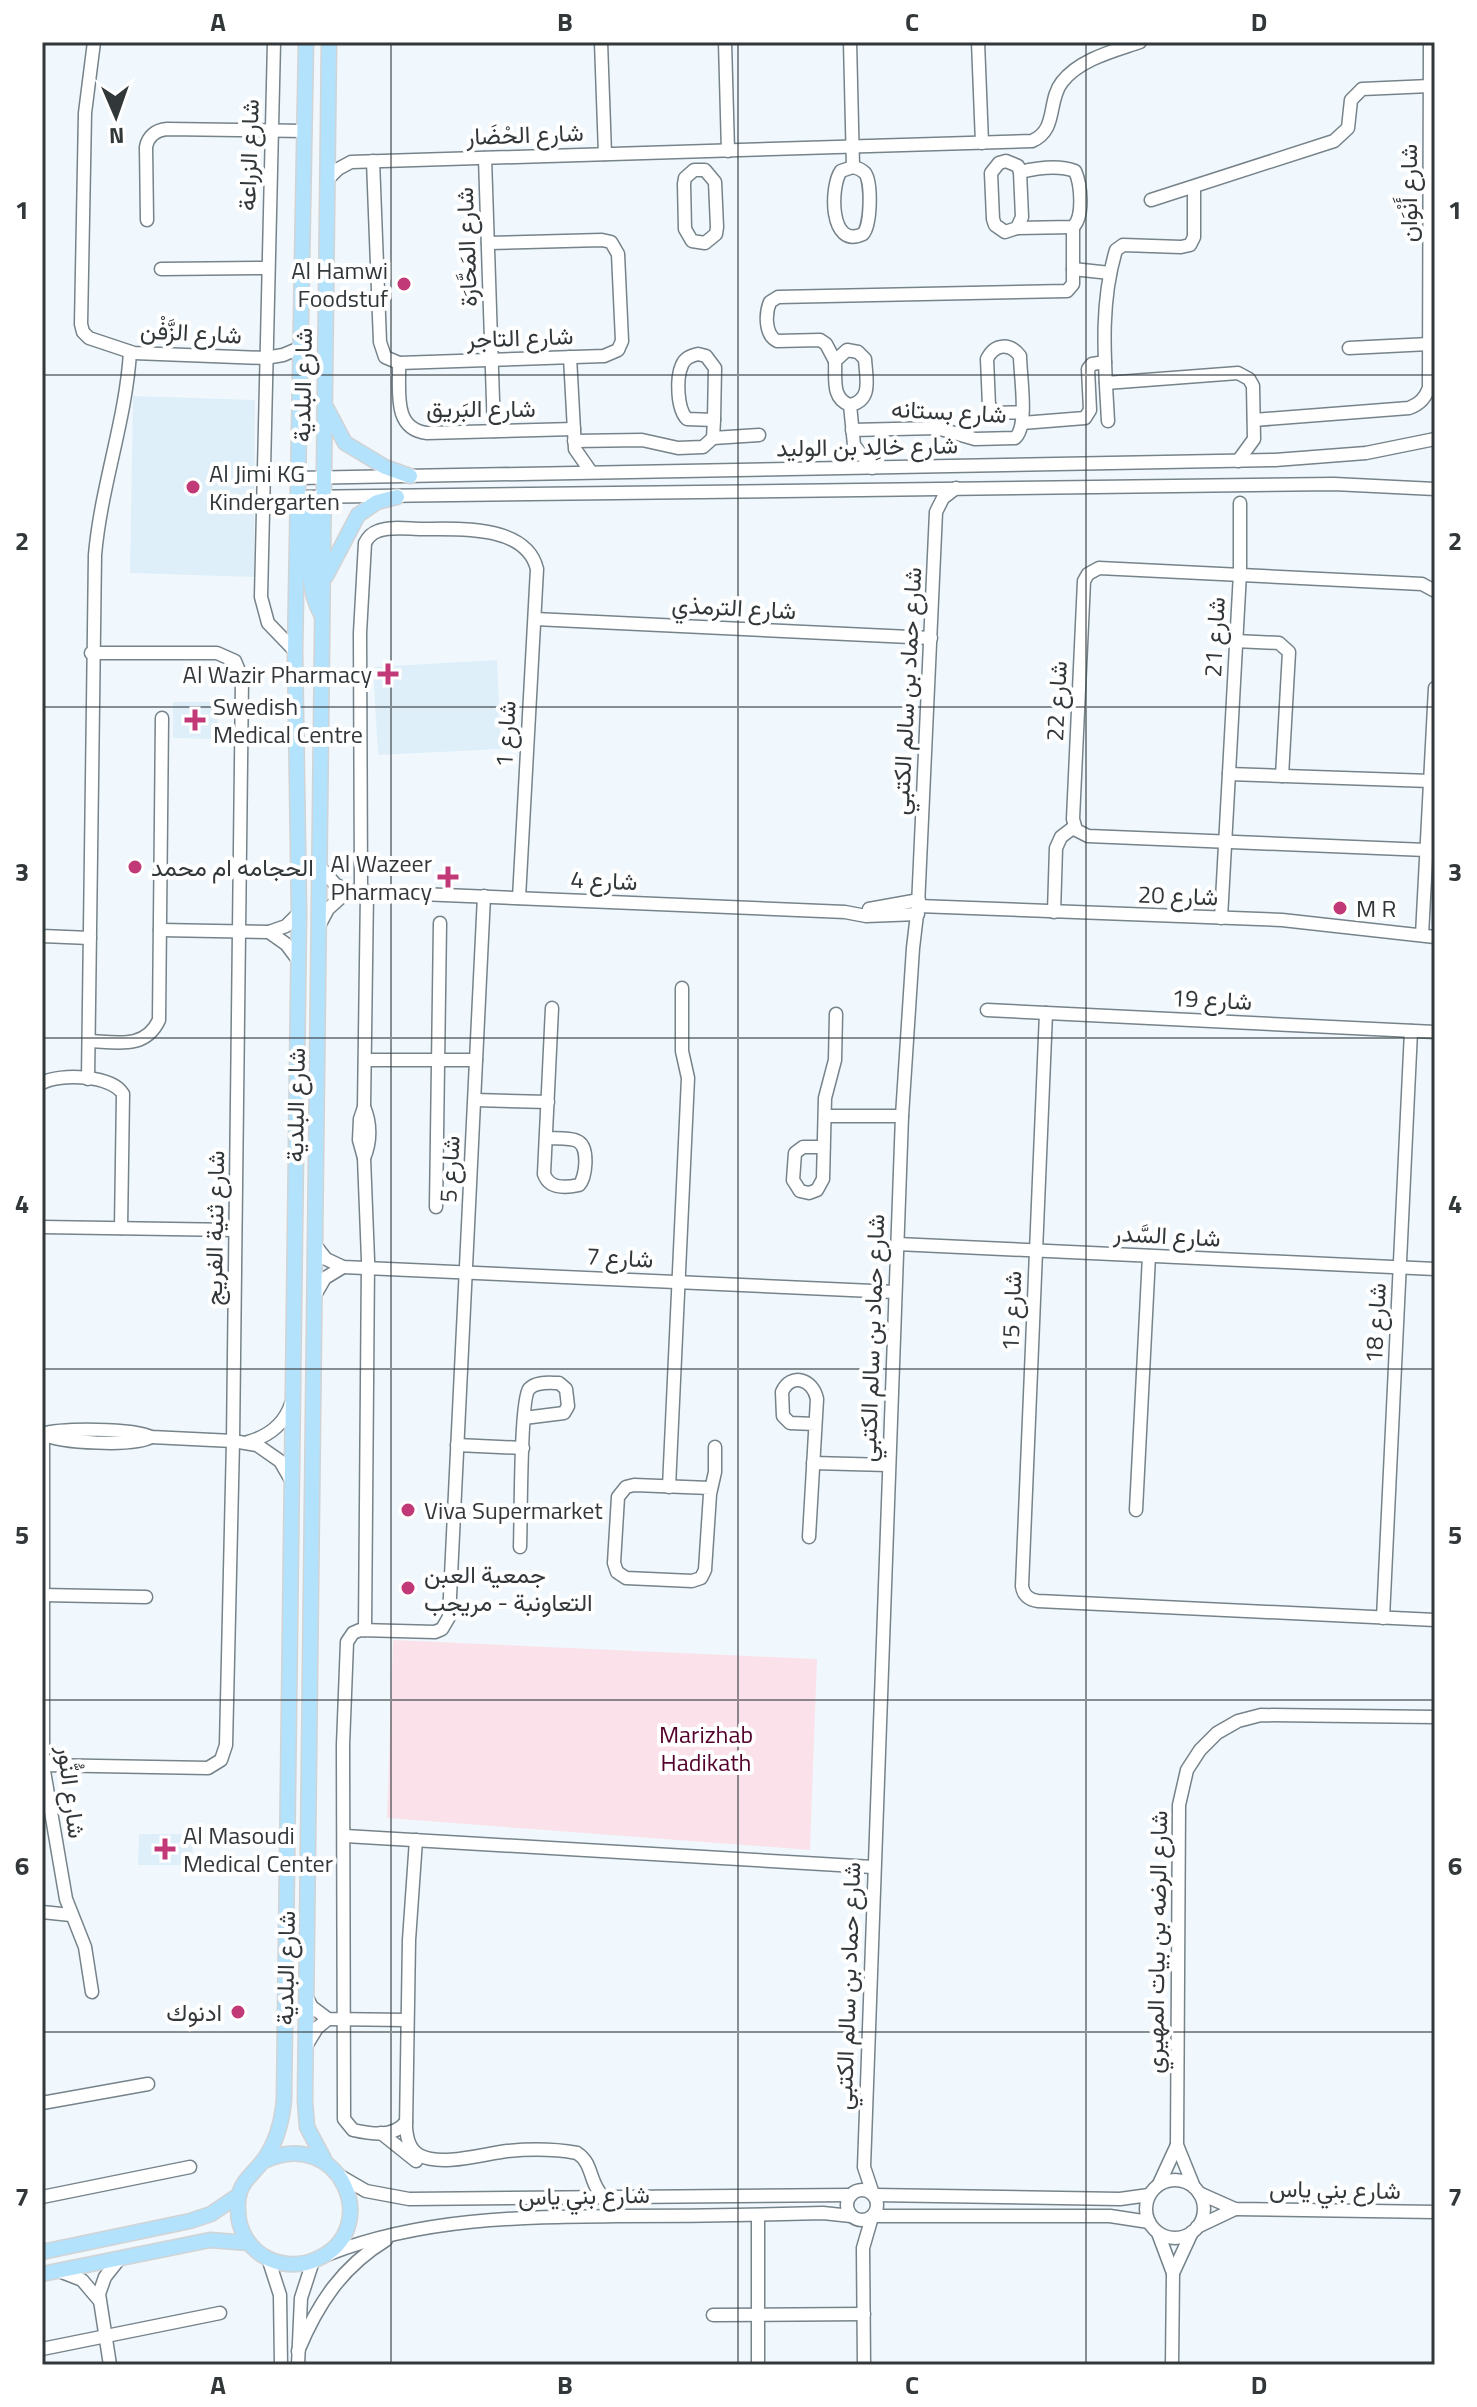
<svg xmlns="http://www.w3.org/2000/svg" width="1477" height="2407" font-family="'Titillium Web',Vazirmatn,sans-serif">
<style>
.built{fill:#deeff9}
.green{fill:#fbe2ea}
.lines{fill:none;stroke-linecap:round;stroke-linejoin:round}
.minor-casing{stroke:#76838a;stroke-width:15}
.major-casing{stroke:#d2d3d4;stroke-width:17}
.minor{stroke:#fff;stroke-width:12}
.major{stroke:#b3e2fd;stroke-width:14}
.grid{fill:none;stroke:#32373a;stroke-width:2;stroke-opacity:0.55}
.poi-dot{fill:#c13977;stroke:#fff;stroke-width:3}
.labels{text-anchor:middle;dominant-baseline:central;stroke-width:8;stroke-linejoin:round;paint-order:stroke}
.street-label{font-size:24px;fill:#32373a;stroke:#fff}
.poi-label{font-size:24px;fill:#32373a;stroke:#fff;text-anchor:start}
.park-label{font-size:24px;fill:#54022c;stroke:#fff}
.neatline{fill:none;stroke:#32373a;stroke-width:3}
.grid-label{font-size:26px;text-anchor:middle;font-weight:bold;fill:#32373a}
</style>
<rect width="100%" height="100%" fill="#f0f8fd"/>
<g class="built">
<polygon points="133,396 255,400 254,577 130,573"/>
<polygon points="497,660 501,749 378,755 373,667"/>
<polygon points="173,702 218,702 217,739 173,738"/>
<polygon points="139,1834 193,1834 192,1865 138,1865"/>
</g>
<polygon class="green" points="393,1640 817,1659 810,1850 387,1818"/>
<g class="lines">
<defs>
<g id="minor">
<polyline points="94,42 85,113 81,324 83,332 89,338 134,353 265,358 283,355 302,347"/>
<polyline points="274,42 261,597 268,623 295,651"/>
<polyline points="601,42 605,154"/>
<polyline points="725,42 728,151"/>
<polyline points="850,42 853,167"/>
<polyline points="978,42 982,143"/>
<polyline points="485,158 494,431"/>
<polyline points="373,161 380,342 385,357 399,363 604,356 618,350 622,341 618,254 611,242 602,240 488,243"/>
<polygon points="1006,161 1018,166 1020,172 1022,217 1017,228 1005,232 995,225 993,219 991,173 999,163"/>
<path d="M853,167c5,1 8,2 12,6 7,10 6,52 -2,61 -34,16 -33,-48 -22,-63z"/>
<polygon points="694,170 705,170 715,182 717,227 716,234 705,243 692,241 685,229 684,184 685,178"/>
<path d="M327,180l11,-11 13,-7 681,-21c26,-11 15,-40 30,-59 18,-23 52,-31 78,-40"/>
<polyline points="1151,200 1334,141 1348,128 1351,100 1362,89 1430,86"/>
<path d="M147,220l-1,-73c2,-11 10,-17 21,-18l138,2"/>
<path d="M1017,228l56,-1c11,-10 8,-43 2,-56 -16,-6 -38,-3 -55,1"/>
<polyline points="161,269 267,268"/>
<polyline points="1073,269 1110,273"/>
<polyline points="1349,348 1429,344"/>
<path d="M847,350l11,2 7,7c1,19 8,41 -15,46 -19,-6 -14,-27 -15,-44z"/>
<path d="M698,354l8,2 9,12 -1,52 -27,-1c-10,-10 -11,-41 -5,-54 3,-7 8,-9 16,-11z"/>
<polyline points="570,357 575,449 591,472"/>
<path d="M835,361l-9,-17 -6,-4 -43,1c-12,-6 -12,-27 -7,-39l8,-5 289,-6 6,-7v-57"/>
<path d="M399,363c1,27 -7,66 28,70l147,-4"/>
<polyline points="1106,383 1238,373 1249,379 1253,386 1254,439 1238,461"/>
<polyline points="850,405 854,445 872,468"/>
<path d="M1254,420l155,-12c11,-4 16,-10 20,-20l1,-346"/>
<path d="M1108,421c-3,-57 -9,-115 8,-171l7,-5 58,2 9,-2 4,-8v-50"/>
<polyline points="1022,423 1085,418 1090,410 1088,369 1092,364 1105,362"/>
<path d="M852,430l85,-2 38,11 40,-1c14,-12 5,-63 5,-82 -10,-13 -25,-13 -33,3l2,47 8,7 25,-1"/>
<polyline points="713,438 759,435"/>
<polyline points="574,441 642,440 678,448 703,447 713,438 714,420"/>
<polyline points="299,478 1275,460 1366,453 1435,439"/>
<polyline points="298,497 1334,484 1435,489"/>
<polyline points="535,619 931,638"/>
<polyline points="1235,641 1279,643 1289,652 1282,776"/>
<polyline points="1229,774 1430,781"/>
<polyline points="1426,850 1088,836 1076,830 1073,819 1084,581 1088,574 1099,568 1422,584 1435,591"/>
<polyline points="320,867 335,884 348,891 845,912 866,916 918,914"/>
<path d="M361,892l-1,-259 5,-90c3,-6 7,-10 13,-12 13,-5 31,-2 44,-2 35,0 104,-5 115,40l-18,329"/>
<polyline points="918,906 1282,920 1435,937"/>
<polyline points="869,909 919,900"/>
<polyline points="1054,912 1056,848 1061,837 1074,827"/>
<polyline points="1221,918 1240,573 1240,503"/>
<polyline points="320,924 328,909 348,891"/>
<polyline points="160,930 269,932 286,926 299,913"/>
<polyline points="269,932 286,944 298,960"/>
<polyline points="1422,935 1435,688"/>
<polyline points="42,936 90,938"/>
<polyline points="987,1010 1435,1032"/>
<path d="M1046,1013l-24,573c1,9 7,14 16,15l397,19"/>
<path d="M89,1041c27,1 56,9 70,-21l3,-302"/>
<polyline points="365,1060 476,1060"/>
<path d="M88,1079l7,-524c6,-69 31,-135 35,-203"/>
<path d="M42,1083c18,-10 70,-8 81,11l-2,134"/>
<polyline points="475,1100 548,1102"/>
<path d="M364,1107c7,16 7,35 0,51"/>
<polyline points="825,1116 902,1116"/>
<path d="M546,1138c9,1 26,-1 33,4 10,7 7,36 0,43 -14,3 -30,4 -35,-11l8,-166"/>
<polyline points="824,1147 803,1147 795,1153 793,1180 800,1191 809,1193 817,1190 823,1179 825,1098 835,1060 836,1014"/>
<polyline points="436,1207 440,923"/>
<polyline points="42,1227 235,1230"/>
<polyline points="897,1244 1435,1269"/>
<polyline points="315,1245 326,1259 343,1267 895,1292"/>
<polyline points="315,1295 325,1278 343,1267"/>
<path d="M42,1434c19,-6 92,-6 109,3l82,4 24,4 23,16 11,19"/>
<polyline points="43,1434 43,1765 66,1899 85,1947 92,1992"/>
<path d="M43,1434c17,9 92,13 108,3"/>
<path d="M248,1442c21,-6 36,-17 43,-38"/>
<polyline points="457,1445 523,1448"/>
<polyline points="813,1463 888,1465"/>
<polyline points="669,1487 688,1078 682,1051 682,988"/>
<polyline points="710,1488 634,1485 626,1487 618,1497 614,1563 617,1572 626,1578 692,1581 701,1578 705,1570 710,1494 715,1472 715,1447"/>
<polyline points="1136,1510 1149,1256"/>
<path d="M809,1537l8,-138c-4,-20 -26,-27 -35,-7l1,24 7,7 25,1"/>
<path d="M520,1547c1,-23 0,-147 9,-158 7,-8 21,-6 30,-6l7,6 2,17 -4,7 -40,5"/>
<polyline points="42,1595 146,1597"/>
<polyline points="1383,1618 1411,1031"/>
<polyline points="365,1630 368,1260 364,1158 359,1140 360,1119 364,1107 367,892"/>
<polyline points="42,1765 208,1768 221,1760 226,1745 233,1441 242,678 235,661 217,653 91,653"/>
<polyline points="345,1836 873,1867"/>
<path d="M416,1840l-7,100 -3,188c1,10 3,21 13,27 22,12 64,-1 88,-4 22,-2 48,-2 70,2 17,11 11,29 27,45"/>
<polyline points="42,1912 71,1915"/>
<polyline points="306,1996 312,2007 328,2019 407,2020"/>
<polyline points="306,2046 317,2028 328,2019"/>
<polyline points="42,2103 148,2084"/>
<path d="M406,2122c-13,16 -35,12 -53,8l-9,-11 -1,-374 4,-103 6,-9 7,-3 75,2 7,-3 7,-12 35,-721"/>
<polyline points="381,2133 416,2161"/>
<polyline points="340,2176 366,2191 409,2199 851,2195"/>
<circle cx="1175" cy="2209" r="29"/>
<polyline points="1159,2184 1177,2145"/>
<polyline points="1194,2187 1177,2145 1179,1805 1187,1770 1200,1750 1217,1733 1238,1721 1261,1715 1435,1717"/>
<circle cx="862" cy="2205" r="15"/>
<polyline points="1199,2193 1235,2209 1435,2212"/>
<polyline points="873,2194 864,2167 902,1116 913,948 918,906 936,512 943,498 956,488"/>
<polyline points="874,2195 1120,2199 1149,2195"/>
<polyline points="42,2197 190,2167"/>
<polyline points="873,2216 1110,2216 1149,2222"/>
<polyline points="1197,2227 1235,2209"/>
<polyline points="1158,2233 1173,2273 1172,2365"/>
<path d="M329,2254c93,-36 189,-37 288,-38 68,0 137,-1 206,-3l28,3"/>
<polyline points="268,2258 280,2295 281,2365"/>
<polyline points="59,2271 82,2280 99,2300"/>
<polyline points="1173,2273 1192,2232"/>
<polyline points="713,2315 864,2314"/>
<polyline points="42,2349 220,2313"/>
<path d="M298,2351c20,-48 44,-84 88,-111"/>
<polyline points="110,2365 99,2294 105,2277 120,2258"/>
<polyline points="298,2365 301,2298 313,2261"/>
<polyline points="758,2365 758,2215"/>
<polyline points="864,2365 863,2248 872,2217"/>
</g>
<g id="major">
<polyline points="327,409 345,443 385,467 410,476"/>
<path d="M297,509l6,-3 7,6c1,34 -6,72 11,102"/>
<polyline points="326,576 358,515 377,502 397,497"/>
<polyline points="324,2159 307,2127 305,2101 329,42"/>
<path d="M264,2161c75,-36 121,68 53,98 -15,7 -33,7 -48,0 -19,-9 -31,-28 -31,-49 -2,-28 14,-33 27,-52 12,-17 17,-37 19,-58l15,-1187 -4,-262 11,-609"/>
<polyline points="42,2252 190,2221 211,2214 239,2195"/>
<polyline points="42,2274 210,2240 249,2243"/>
</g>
</defs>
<use href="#minor" class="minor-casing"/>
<use href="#major" class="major-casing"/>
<use href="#minor" class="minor"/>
<use href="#major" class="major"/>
</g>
<path class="grid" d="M391,42v2323M738,42v2323M1086,42v2323M42,375h1393M42,707h1393M42,1038h1393M42,1369h1393M42,1700h1393M42,2032h1393"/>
<g class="poi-dot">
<circle cx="404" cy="284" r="8"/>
<circle cx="193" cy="487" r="8"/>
<path d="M384 662h8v8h8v8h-8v8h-8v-8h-8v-8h8z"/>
<path d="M191 708h8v8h8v8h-8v8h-8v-8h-8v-8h8z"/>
<circle cx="135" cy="867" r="8"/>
<path d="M444 865h8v8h8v8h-8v8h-8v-8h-8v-8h8z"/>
<circle cx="1340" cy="908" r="8"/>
<circle cx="408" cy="1510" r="8"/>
<circle cx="408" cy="1588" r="8"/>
<path d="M161 1837h8v8h8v8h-8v8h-8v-8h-8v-8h8z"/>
<circle cx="238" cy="2012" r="8"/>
</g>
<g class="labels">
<g class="street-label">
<text transform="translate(525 134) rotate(-2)">شارع الحْضَار</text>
<text transform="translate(248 155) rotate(-88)">شارع الزراعة</text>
<text transform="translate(1408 193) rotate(-90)">شارع أَنْوَان</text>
<text transform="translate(466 247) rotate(-92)">شارع المَحَّارَة</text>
<text transform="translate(191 332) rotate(3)">شارع الزَّفْن</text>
<text transform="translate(520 337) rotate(-2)">شارع التاجر</text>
<text transform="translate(302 385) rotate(-89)">شارع البلدية</text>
<text x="481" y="408">شارع البَريق</text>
<text transform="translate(949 411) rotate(3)">شارع بستانه</text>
<text transform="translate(867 446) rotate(-1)">شارع خالِد بن الوليد</text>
<text transform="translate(734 607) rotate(3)">شارع الترمذي</text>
<text transform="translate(1214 637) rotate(-87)">شارع 21</text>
<text transform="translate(906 691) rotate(-87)">شارع حماد بن سالم الكتبي</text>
<text transform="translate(1056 701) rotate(-87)">شارع 22</text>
<text transform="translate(505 734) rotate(-87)">شارع 1</text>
<text transform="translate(604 880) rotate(2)">شارع 4</text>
<text transform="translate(1178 895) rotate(2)">شارع 20</text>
<text transform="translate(1212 999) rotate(3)">شارع 19</text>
<text transform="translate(295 1105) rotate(-89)">شارع البلدية</text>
<text transform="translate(449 1169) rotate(-87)">شارع 5</text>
<text transform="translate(214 1228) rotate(-89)">شارع ثنية الفريج</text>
<text transform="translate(1167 1235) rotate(3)">شارع السَّدر</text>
<text transform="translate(620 1257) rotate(3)">شارع 7</text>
<text transform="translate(1011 1311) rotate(-88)">شارع 15</text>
<text transform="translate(1375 1323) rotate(-87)">شارع 18</text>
<text transform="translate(871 1338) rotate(-88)">شارع حماد بن سالم الكتبي</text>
<text transform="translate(72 1792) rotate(83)">شارع النُّور</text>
<text transform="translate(1156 1942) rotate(-89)">شارع الرضه بن بيات المهيري</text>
<text transform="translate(285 1968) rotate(-89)">شارع البلدية</text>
<text transform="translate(847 1986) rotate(-88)">شارع حماد بن سالم الكتبي</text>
<text transform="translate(1335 2189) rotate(1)">شارع بني ياس</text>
<text transform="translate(584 2195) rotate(-1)">شارع بني ياس</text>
</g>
<g class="poi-label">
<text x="388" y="270" text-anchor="end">Al Hamwi<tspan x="388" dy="28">Foodstuf</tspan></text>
<text x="209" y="473">Al Jimi KG<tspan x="209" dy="28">Kindergarten</tspan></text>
<text x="372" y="674" text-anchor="end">Al Wazir Pharmacy</text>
<text x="213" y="706">Swedish<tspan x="213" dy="28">Medical Centre</tspan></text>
<text x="432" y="863" text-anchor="end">Al Wazeer<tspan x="432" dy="28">Pharmacy</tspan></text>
<text x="151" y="867">الحجامه ام محمد</text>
<text x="1356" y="908">M R</text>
<text x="424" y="1510">Viva Supermarket</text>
<text x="424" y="1574">جمعية العبن<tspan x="424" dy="28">التعاونبة - مريجب</tspan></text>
<text x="183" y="1835">Al Masoudi<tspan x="183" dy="28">Medical Center</tspan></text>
<text x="222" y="2012" text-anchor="end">ادنوك</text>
</g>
<g class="park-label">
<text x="706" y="1734">Marizhab<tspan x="706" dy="28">Hadikath</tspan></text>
</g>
</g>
<rect width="1477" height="2407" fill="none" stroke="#ffffff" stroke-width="88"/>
<g transform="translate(116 116) rotate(178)" stroke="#ffffff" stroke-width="6" paint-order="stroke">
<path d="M0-6L14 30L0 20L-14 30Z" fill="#32373a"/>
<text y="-12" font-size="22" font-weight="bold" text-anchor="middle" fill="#32373a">N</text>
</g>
<rect x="44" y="44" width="1389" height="2319" class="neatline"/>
<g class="grid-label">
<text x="218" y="31">A</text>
<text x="565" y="31">B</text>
<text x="912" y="31">C</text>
<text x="1259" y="31">D</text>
<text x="22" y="219">1</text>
<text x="1455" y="219">1</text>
<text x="22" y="550">2</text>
<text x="1455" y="550">2</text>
<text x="22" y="881">3</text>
<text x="1455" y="881">3</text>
<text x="22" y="1213">4</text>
<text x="1455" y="1213">4</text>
<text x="22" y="1544">5</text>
<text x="1455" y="1544">5</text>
<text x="22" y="1875">6</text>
<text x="1455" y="1875">6</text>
<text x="22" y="2206">7</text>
<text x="1455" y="2206">7</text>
<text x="218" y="2394">A</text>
<text x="565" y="2394">B</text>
<text x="912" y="2394">C</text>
<text x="1259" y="2394">D</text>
</g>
</svg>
